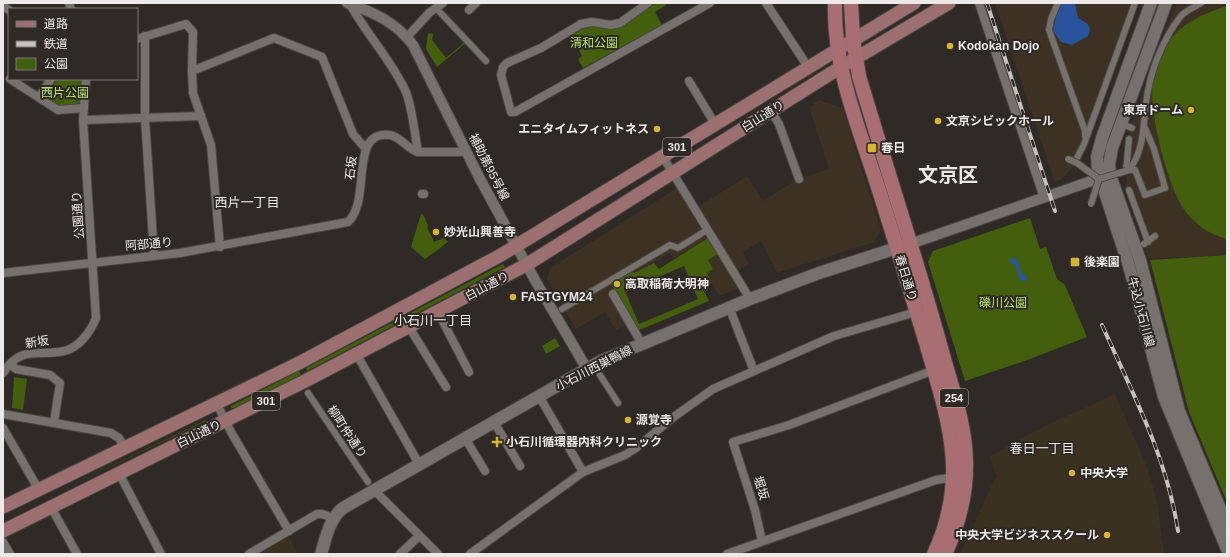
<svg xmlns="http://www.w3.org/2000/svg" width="1230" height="557" font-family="Arial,'Noto Sans JP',sans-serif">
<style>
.commercial{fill:#3c3122}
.education{fill:#3b3121}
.green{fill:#435e0d;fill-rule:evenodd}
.water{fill:#29539d}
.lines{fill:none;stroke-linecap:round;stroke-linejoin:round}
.pedestrian-casing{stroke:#4a4643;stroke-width:8}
.minor-casing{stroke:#4a4643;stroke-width:10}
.tertiary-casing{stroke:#4a4643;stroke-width:12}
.secondary-casing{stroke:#4a4643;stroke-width:14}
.primary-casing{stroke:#4a4643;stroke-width:15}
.trunk-casing{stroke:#4a4643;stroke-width:16}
.pedestrian{stroke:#76716c;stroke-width:6}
.minor{stroke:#76716c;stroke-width:8}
.tertiary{stroke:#76716c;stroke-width:10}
.secondary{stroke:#76716c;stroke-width:12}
.primary{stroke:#9c6f71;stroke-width:13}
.trunk{stroke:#a96e72;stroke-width:14}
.rail-casing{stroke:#c5c1be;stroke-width:4}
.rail{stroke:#2f2a26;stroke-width:2.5;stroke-dasharray:8;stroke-linecap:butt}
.pedestrian-bridge-casing{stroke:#4a4643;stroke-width:8;stroke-linecap:butt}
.pedestrian-bridge{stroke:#76716c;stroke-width:6}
.poi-dot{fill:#d8b434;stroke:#2f2a26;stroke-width:1.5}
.labels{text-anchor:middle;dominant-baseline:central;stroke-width:4;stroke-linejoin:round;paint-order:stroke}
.shield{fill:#2f2a26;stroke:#b3b0ac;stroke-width:1}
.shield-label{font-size:11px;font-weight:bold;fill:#ece9e6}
.park-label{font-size:12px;fill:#b2e268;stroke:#2f2a26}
.poi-label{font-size:12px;font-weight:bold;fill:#ece9e6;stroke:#2f2a26;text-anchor:start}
.street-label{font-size:12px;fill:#ece9e6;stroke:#2f2a26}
.neighbourhood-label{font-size:13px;fill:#ece9e6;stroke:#2f2a26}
.town-label{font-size:20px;font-weight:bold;fill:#ece9e6;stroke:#2f2a26}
</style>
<rect width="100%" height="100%" fill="#2f2a26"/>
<g class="commercial">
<polygon points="995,3 1138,3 1079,161 1062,179 1055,182"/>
<polygon points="1176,3 1227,3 1227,255 1149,259 1126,186 1127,136"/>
<polygon points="819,100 843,108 881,230 874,242 777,273 761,241 743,252 749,264 737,271 698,207 747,176 763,201 796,180 829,169 809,107"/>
<polygon points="677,188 708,238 674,259 670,253 634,273 631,269 609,281 627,324 616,330 605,312 576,329 547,280 550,268"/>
<polygon points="718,254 739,288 719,296 707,273 713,269 708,260"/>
</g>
<g class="education">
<polygon points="1115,394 1148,469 1157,502 1164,554 960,554 996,476 990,456 1043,427"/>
<polygon points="288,536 298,554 258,554"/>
</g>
<g class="green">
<polygon points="655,3 665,3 666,5 655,12 662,25 583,68 578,59 582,56 570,33 585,26 613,28 639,14"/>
<path d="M1227,6v233c-17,-4 -34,-16 -44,-31 -17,-27 -35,-98 -30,-130 2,-8 6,-21 10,-28 14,-25 39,-36 64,-44z"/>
<polygon points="428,33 433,34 432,40 446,58 466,41 467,42 437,67 426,49"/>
<path d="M57,79h25c0,13 4,26 -13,27 -10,0 -13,-1 -21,-6l-1,-5z"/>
<polygon points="421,214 423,214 428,226 427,227 434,242 444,238 448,242 425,259 411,247"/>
<polygon points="1030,218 1040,249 1046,247 1057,279 1065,285 1087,337 1022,362 965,381 928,262 933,251"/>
<path d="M708,238l10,16 -10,6 5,9 -6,4 5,10 -10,4 7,14 -72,30 -28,-50 22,-12 3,4 20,-10 5,6zM684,266l14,33 -59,25 -14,-33z"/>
<polygon points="1227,255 1227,502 1189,412 1150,260"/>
<polygon points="503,264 505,267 307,371 306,368"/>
<polygon points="555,338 560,346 546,354 542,346"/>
<polygon points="299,371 301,375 234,408 231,408 231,406"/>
<polygon points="14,377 27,379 23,410 12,408"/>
<polygon points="206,420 206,421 59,491"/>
</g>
<g class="water">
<polygon points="1061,3 1075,3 1078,18 1088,24 1090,30 1088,36 1072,45 1061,42 1053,31 1057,12"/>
<polygon points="1016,257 1022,275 1025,274 1027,280 1021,282 1015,265 1012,265 1010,259"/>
</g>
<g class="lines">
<defs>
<g id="pedestrian">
<polyline points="1058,3 1051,19 1049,30 1085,131 1085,136"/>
<polyline points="436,8 486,61"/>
<polyline points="1127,126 1132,128"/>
<polyline points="1075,162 1084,144 1135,3"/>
<path d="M1129,170c15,-19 14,-43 17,-66 3,-30 16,-64 35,-88 4,-5 14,-9 20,-13"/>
<polyline points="1129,170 1135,170 1145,195 1165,188 1154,149 1145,128"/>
<polyline points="1126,171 1129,139"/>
<polyline points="1129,190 1148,242"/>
<polyline points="1144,244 1155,236"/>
<polyline points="562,309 670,245 678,248 707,230"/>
<polyline points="600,375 618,403"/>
<polyline points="308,393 368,482"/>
</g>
<g id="minor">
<polyline points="69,3 71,9"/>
<polyline points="648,3 620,23 611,25 592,22 581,24 541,48 507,63 503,67 501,75 511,112 515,112 710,3"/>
<polyline points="766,3 808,67"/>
<polyline points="979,3 1044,198"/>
<path d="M350,4c17,31 42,57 56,88 6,15 9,43 12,60"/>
<polyline points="3,6 9,10"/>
<polyline points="469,10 476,3"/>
<polyline points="145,36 145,118 154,255"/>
<polyline points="407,37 430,12 443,3"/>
<polyline points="137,39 186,24 193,32 192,71 274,38 322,57 353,134 365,148"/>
<polyline points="192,71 193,93 211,145 220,247"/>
<polyline points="10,79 58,110 84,108"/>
<polyline points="689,81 715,124"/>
<polyline points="39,97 51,79"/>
<polyline points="771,111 779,124 799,179"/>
<polyline points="83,120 201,116"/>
<polyline points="663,157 750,299"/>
<polyline points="422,194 424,194"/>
<path d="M3,273l177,-20 168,-31c24,-21 0,-93 42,-87 11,2 17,14 28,17h48"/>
<polyline points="613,294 642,344"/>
<polyline points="729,307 754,371"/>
<polyline points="438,312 469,372"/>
<polyline points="409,327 446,387"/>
<polyline points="357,355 419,464"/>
<polyline points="10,364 16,369 50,375 60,383 54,422"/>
<path d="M3,373c19,-29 35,-16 61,-22 15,-3 27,-20 32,-33l-13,-198 3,-41"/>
<polyline points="539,396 583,472"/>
<polyline points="217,404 231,432 289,531"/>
<polyline points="3,414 111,433 119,438 125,449"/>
<polyline points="494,422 520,466"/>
<polyline points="3,428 39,490"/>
<polyline points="465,438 485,471"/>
<polyline points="119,473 161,554"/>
<polyline points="374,490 438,554"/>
<polyline points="51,507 77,554"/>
<polyline points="762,541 755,510 733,442 789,425 934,370"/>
<polyline points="3,542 10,554"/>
<polyline points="249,554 317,514 322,514 334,518"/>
<polyline points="400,554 419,536"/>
<polyline points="470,554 583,472 625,455 636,448 675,416 713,389 834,336 916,312"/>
<polyline points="727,554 936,480 955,477"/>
</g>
<g id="tertiary">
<path d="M347,3c26,9 49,19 66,42l67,134 56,103 51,87"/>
<polyline points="910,244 1106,176"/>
</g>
<g id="secondary">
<polyline points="1151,3 1102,138 1097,157 1098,171 1129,266 1164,397 1227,549"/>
<polyline points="1166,3 1112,148 1109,165 1110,175 1140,260 1179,411 1227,525"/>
<path d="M321,554c5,-16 8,-35 22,-46l256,-146 151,-63 69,-26 87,-28"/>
</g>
<g id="primary">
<polyline points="3,507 299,363 501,255 914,3"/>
<polyline points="3,531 307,380 526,265 841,67 949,3"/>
</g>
<g id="trunk">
<path d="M835,3c-2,63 23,123 42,181 17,53 33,106 49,159 22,76 44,134 8,211"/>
<path d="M851,3l2,36 6,37c27,91 57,181 82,272 10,37 24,74 25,112 1,33 -7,64 -21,94"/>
</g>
</defs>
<use href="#pedestrian" class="pedestrian-casing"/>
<use href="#minor" class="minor-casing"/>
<use href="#tertiary" class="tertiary-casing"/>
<use href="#secondary" class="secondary-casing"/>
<use href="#primary" class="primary-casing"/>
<use href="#trunk" class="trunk-casing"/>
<use href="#pedestrian" class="pedestrian"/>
<use href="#minor" class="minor"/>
<use href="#tertiary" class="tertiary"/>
<use href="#secondary" class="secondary"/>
<use href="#primary" class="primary"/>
<use href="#trunk" class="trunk"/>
<defs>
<g id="rail">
<polyline points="987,3 1055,211"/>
<path d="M1102,325c30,67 65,132 76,206"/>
</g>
</defs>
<use href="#rail" class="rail-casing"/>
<use href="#rail" class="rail"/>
<defs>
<g id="pedestrian-bridge">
<polyline points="1068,159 1077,163 1099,179"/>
<polyline points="1091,204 1099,179 1126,171"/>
</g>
</defs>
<use href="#pedestrian-bridge" class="pedestrian-bridge-casing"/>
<use href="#pedestrian-bridge" class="pedestrian-bridge"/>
</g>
<g class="poi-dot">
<circle cx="950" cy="46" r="4"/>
<circle cx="1191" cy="110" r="4"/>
<circle cx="938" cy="121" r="4"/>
<circle cx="657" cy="129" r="4"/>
<rect x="867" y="143" width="10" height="10" rx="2"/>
<circle cx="436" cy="232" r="4"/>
<rect x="1070" y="257" width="10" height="10" rx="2"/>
<circle cx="617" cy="284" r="4"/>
<circle cx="513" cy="297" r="4"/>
<circle cx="628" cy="420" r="4"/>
<path d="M495 436h4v4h4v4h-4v4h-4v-4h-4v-4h4z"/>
<circle cx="1072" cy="473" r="4"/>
<circle cx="1107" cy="535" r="4"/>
</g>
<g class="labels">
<g class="shield">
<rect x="663" y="138" width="28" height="18" rx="3"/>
<rect x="940" y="389" width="28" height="18" rx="3"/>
<rect x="252" y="392" width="28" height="18" rx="3"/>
</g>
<g class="shield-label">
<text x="677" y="147">301</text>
<text x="954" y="398">254</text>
<text x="266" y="401">301</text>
</g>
<g class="park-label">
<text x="594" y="43">清和公園</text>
<text x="65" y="93">西片公園</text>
<text x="1003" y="303">礫川公園</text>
</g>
<g class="poi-label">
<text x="958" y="46">Kodokan Dojo</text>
<text x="1183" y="110" text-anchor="end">東京ドーム</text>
<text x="946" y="121">文京シビックホール</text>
<text x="649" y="129" text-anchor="end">エニタイムフィットネス</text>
<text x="881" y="148">春日</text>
<text x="444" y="232">妙光山興善寺</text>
<text x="1084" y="262">後楽園</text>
<text x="625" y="284">高取稲荷大明神</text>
<text x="521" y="297">FASTGYM24</text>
<text x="636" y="420">源覚寺</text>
<text x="506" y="442">小石川循環器内科クリニック</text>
<text x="1080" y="473">中央大学</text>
<text x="1099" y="535" text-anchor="end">中央大学ビジネススクール</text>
</g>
<g class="street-label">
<text transform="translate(763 116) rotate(-32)">白山通り</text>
<text transform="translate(489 167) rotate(63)">補助第95号線</text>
<text transform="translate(351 168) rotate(-84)">石坂</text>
<text transform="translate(78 215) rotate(-94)">公園通り</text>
<text transform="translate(149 244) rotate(-5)">阿部通り</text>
<text transform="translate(906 278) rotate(73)">春日通り</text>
<text transform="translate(487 286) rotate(-28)">白山通り</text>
<text transform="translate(1141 312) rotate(75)">牛込小石川線</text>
<text transform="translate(37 342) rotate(-8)">新坂</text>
<text transform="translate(594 368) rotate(-27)">小石川西巣鴨線</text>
<text transform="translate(347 432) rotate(56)">柳町仲通り</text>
<text transform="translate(199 434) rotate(-26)">白山通り</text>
<text transform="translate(761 488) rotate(73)">堀坂</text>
</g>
<g class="neighbourhood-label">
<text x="247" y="202">西片一丁目</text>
<text x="433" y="320">小石川一丁目</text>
<text x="1042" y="448">春日一丁目</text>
</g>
<g class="town-label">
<text x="948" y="175">文京区</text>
</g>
</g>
<rect width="1230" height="557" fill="none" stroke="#ece9e6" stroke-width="8"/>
<rect x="8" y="8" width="130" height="72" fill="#2f2a26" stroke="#7b7673"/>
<rect x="16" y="21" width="20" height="6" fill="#9c6f71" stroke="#7b7673"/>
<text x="44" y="28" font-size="12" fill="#ece9e6">道路</text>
<rect x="16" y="41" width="20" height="6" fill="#c5c1be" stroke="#7b7673"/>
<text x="44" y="48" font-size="12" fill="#ece9e6">鉄道</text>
<rect x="16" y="58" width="20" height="12" fill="#435e0d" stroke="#7b7673"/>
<text x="44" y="68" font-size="12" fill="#ece9e6">公園</text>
</svg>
